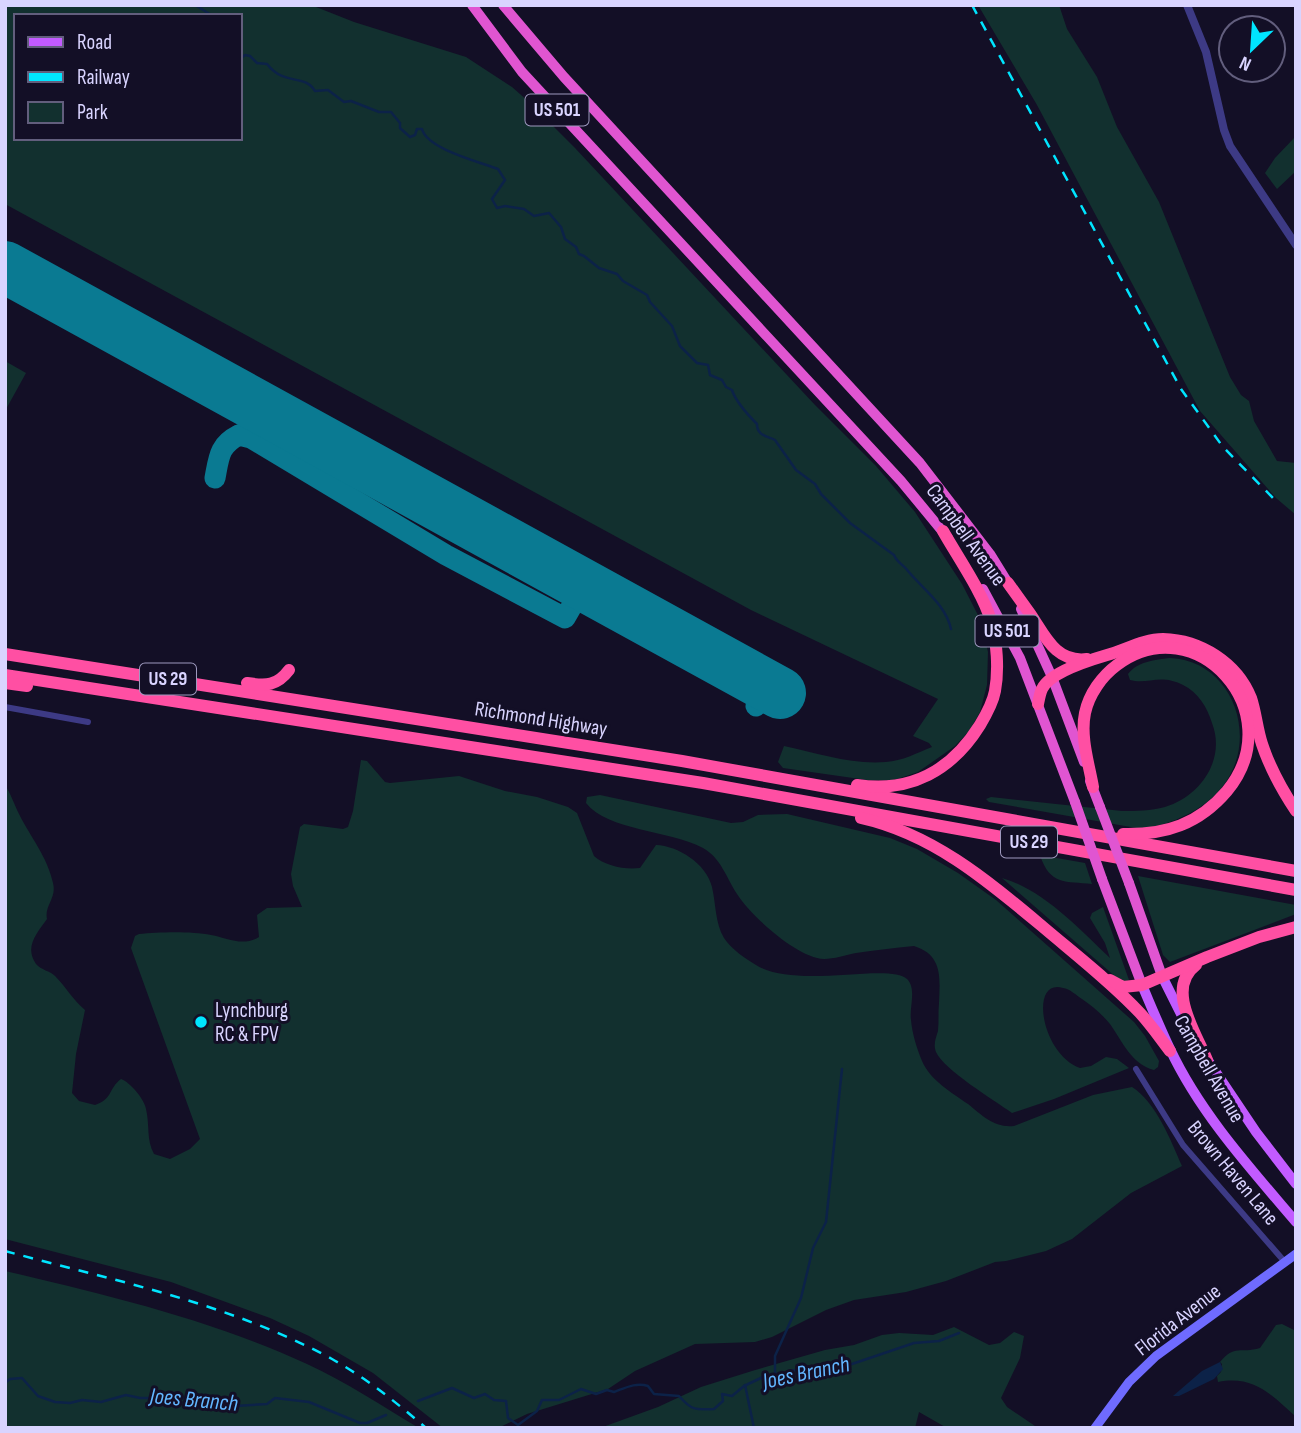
<svg xmlns="http://www.w3.org/2000/svg" width="1301" height="1433" font-family="'Sofia Sans Condensed',sans-serif">
<style>
.green{fill:#12302f;fill-rule:evenodd}
.water{fill:#0c2248}
.lines{fill:none;stroke-linecap:round;stroke-linejoin:round}
.stream{stroke:#0c2248;stroke-width:2.5}
.taxiway{stroke:#0a7a92;stroke-width:21}
.runway{stroke:#0a7a92;stroke-width:52}
.minor{stroke:#3d3a85;stroke-width:6}
.tertiary{stroke:#3d3a85;stroke-width:8}
.secondary{stroke:#6f6bff;stroke-width:9}
.primary{stroke:#c25bff;stroke-width:10}
.trunk{stroke:#e055d1;stroke-width:10}
.motorway{stroke:#ff4fa3;stroke-width:12}
.rail{stroke:#00e5ff;stroke-width:2.5;stroke-dasharray:10 9;stroke-linecap:butt}
.trunk-bridge{stroke:#e055d1;stroke-width:10}
.poi-dot{fill:#00e5ff;stroke:#130f26;stroke-width:2.5}
.labels{text-anchor:middle;dominant-baseline:central;stroke-width:6;stroke-linejoin:round;paint-order:stroke}
.shield{fill:#130f26;stroke:#9e99be;stroke-width:2}
.shield-label{font-size:19px;font-weight:bold;fill:#d9d4ff}
.street-label{font-size:21px;fill:#d9d4ff;stroke:#130f26}
.poi-label{font-size:21px;fill:#d9d4ff;stroke:#130f26;text-anchor:start}
.water-label{font-size:23px;font-style:italic;fill:#62b6ff;stroke:#130f26}
</style>
<rect width="100%" height="100%" fill="#130f26"/>
<g class="green">
<path d="M5,5h306l43,17 112,35 46,30 17,15 46,46 240,257 61,61 39,46 47,72 19,37 7,31 -1,33 -7,27 -11,19 -14,15 -37,26 -24,8h-27l-84,-12 -5,-6 6,-16c33,7 68,19 102,16 16,-1 31,-9 46,-15l-3,-4 -16,-7 25,-37 -187,-89 -746,-406zM16,16h224v122h-224z"/>
<polygon points="978,5 1059,5 1067,29 1097,77 1117,127 1159,202 1230,377 1241,395 1249,401 1254,421 1277,461 1296,463 1296,515 1276,498 1200,411 1037,105"/>
<polygon points="1296,136 1296,171 1277,189 1265,173 1275,158"/>
<polygon points="5,361 26,373 5,411"/>
<path d="M1170,658c55,2 84,63 63,111 -16,36 -55,54 -91,60l-153,-27 -3,-3 5,-2 131,14c14,0 29,0 43,-4 36,-11 61,-48 47,-84 -5,-16 -14,-31 -29,-38 -23,-12 -35,0 -53,-5l-2,-6c10,-13 27,-14 42,-16z"/>
<path d="M361,760l6,1 18,21 5,1 69,-7 46,15 32,6 31,10 9,6 17,43c11,10 31,14 46,12l16,-23c22,1 50,18 56,42 4,17 3,36 12,51 7,11 22,21 32,27 39,25 133,-3 151,14 10,10 2,28 4,41 1,13 6,29 11,41 8,19 30,32 46,43 15,12 26,24 46,22l79,-31 39,-8c24,15 39,54 50,79l-51,27 -59,46 -26,12 -40,10 -11,1 -49,19 -40,11 -52,8 -28,10 -54,27 -17,5 -60,2 -60,27 -27,18 -81,25 -29,14h-55l-70,-55 -64,-37 -39,-18 -99,-36 -166,-43v-454c6,9 9,19 14,29 12,24 28,42 34,69 4,15 -9,23 -6,36 -10,14 -23,28 -11,45 5,6 14,7 19,12 11,11 18,24 30,34l-9,44 -4,39 7,8 16,4c18,-6 13,-16 26,-26 9,3 24,21 25,30 4,17 0,30 8,45l16,5 20,-10 10,-10 -69,-191 4,-12 4,-2c20,-2 52,-3 72,1 16,3 32,12 48,2l-2,-22 10,-7 35,-1 -9,-21 -2,-12 9,-47 4,-3 39,5 5,-2 5,-16z"/>
<path d="M600,795l131,28 12,-1 15,-7 29,-1 103,24 27,11 41,24 38,27 138,122 11,14 14,25 -1,6 -4,3c-23,-6 -31,-28 -44,-46 -8,-10 -18,-18 -28,-25 -6,-4 -12,-10 -19,-11 -34,-10 -22,66 17,80l11,-2 15,-9 11,2 12,9 -75,31 -42,14c-18,-13 -68,-43 -76,-61 -3,-8 0,-14 2,-21 1,-9 0,-19 1,-28 1,-25 4,-48 -25,-57 -20,2 -39,4 -58,7 -10,2 -22,6 -32,6 -27,-1 -73,-43 -87,-65 -11,-17 -16,-36 -34,-46 -34,-18 -95,-17 -117,-45l1,-6z"/>
<path d="M1040,855l45,8 7,21c-26,-3 -42,2 -52,-29z"/>
<polygon points="1138,876 1296,905 1296,914 1170,962 1163,955"/>
<path d="M1002,878c42,12 77,51 108,80l-5,-15 -15,-25 2,-5 11,-6 26,73 -5,2 -7,-4z"/>
<path d="M5,1271c99,23 210,50 302,93 39,18 75,42 112,64h-414z"/>
<path d="M1282,1324l14,7v86c-24,-22 -42,-42 -78,-35l-1,-6 4,-4 1,-8 -2,-2c15,-18 20,-8 40,-14l16,-23z"/>
<polygon points="954,1327 989,1345 1000,1343 1014,1332 1024,1336 1020,1358 1001,1398 1007,1407 1035,1426 1034,1428 947,1428 919,1412 915,1428 600,1428 658,1407 701,1387 752,1371 825,1350 854,1345 882,1335 899,1333 933,1335"/>
</g>
<polygon class="water" points="1220,1362 1223,1369 1214,1379 1179,1396 1173,1396 1202,1371"/>
<g class="lines">
<g class="stream">
<polyline points="195,5 213,16"/>
<path d="M240,59l5,-4 5,1 7,7 10,1c18,23 37,9 48,27l13,-1 16,12 7,-1 28,11h12l9,11v5l10,9 5,-2 2,-6h5c5,20 58,33 76,40l7,11 -13,19 5,9 8,-2 19,3 10,7 15,-3 12,14 4,12 11,8 3,7 5,2 15,12 18,6 6,7 24,14 3,7 22,24 8,20 17,17 11,2 2,10 12,5 4,7 6,3c4,12 17,26 25,34 0,12 10,12 18,16l21,30 19,14 6,10 29,29 44,32c3,8 9,9 14,16 15,18 38,34 43,58"/>
<polyline points="775,1373 775,1356 801,1298 813,1248 826,1222 842,1069"/>
<polyline points="5,1383 10,1379 22,1378 38,1396 55,1402 70,1403 82,1400 101,1402 126,1395 140,1398 208,1398 218,1405 235,1406 267,1404 275,1398 309,1402 360,1423 367,1423 386,1415"/>
<polyline points="745,1385 754,1428"/>
<path d="M418,1401l34,-13 22,10 11,-4 9,6 12,1 2,17 10,7 19,-14 5,-11h17l22,-11 15,5 11,-4 7,2c11,-4 22,-10 34,-6l6,8 25,2c12,14 16,14 35,13l9,-8 -1,-7 10,2 12,-10 19,-9 42,-9 47,-4 62,-21 25,-2 20,-8"/>
</g>
<g class="taxiway">
<polyline points="239,435 265,429 270,421 260,407"/>
<path d="M215,478c4,-21 4,-33 24,-43l12,3 195,117 119,63 19,-33"/>
<polyline points="756,706 768,686"/>
</g>
<polyline class="runway" points="5,267 780,693"/>
<g class="minor">
<polyline points="5,707 88,722"/>
<polyline points="1136,1069 1183,1145 1284,1261"/>
</g>
<polyline class="tertiary" points="1187,5 1206,52 1224,130 1230,146 1296,245"/>
<polyline class="secondary" points="1095,1428 1129,1382 1156,1356 1296,1254"/>
<g class="primary">
<polyline points="1162,976 1185,1022"/>
<path d="M1142,985c9,21 18,43 28,64 30,64 80,119 126,173"/>
<polyline points="1205,1056 1256,1132 1296,1184"/>
</g>
<g class="trunk">
<polyline points="472,5 522,72 901,481 948,538"/>
<polyline points="503,5 564,77 920,463 990,554 1011,588"/>
<polyline points="983,589 1020,658 1075,802"/>
<polyline points="1021,609 1052,677 1084,762"/>
<polyline points="1090,781 1100,807"/>
<polyline points="1102,879 1142,985"/>
<polyline points="1129,883 1162,976"/>
</g>
<g class="motorway">
<path d="M1008,583c8,11 15,21 23,32 14,21 25,48 56,44"/>
<polyline points="5,654 682,761 1296,871"/>
<polyline points="5,675 703,783 1296,890"/>
<polyline points="5,683 27,686"/>
<path d="M247,683c19,3 30,3 42,-13"/>
<path d="M1038,704c1,-5 2,-11 4,-15 8,-17 48,-29 65,-34 18,-5 37,-16 56,-16 38,1 74,24 88,59 5,15 6,31 11,46 8,24 20,46 34,67"/>
<path d="M857,785c54,8 95,-15 123,-60 6,-10 13,-23 15,-34 4,-22 2,-49 -4,-70 -8,-28 -34,-65 -48,-90"/>
<path d="M1093,787c-4,-23 -13,-50 -8,-74 4,-19 17,-37 32,-48 79,-59 175,47 110,126 -28,33 -61,44 -104,43"/>
<path d="M861,818c72,16 127,63 182,109 33,28 68,55 97,86 11,12 20,25 30,38"/>
<path d="M1196,965c-31,23 0,68 11,95"/>
<polyline points="1110,980 1123,987 1142,985 1207,957 1259,937 1296,927"/>
</g>
<g class="rail">
<polyline points="972,5 1181,389 1223,447 1275,500"/>
<path d="M5,1251c111,30 226,53 327,108 34,19 65,44 94,69"/>
</g>
<g class="trunk-bridge">
<polyline points="1075,802 1102,879"/>
<polyline points="1100,807 1129,883"/>
</g>
</g>
<circle class="poi-dot" cx="201" cy="1022" r="7"/>
<g class="labels">
<g class="shield">
<rect x="525.5" y="94.5" width="63" height="31" rx="5"/>
<rect x="975.5" y="615.5" width="63" height="31" rx="5"/>
<rect x="140" y="663.5" width="56" height="31" rx="5"/>
<rect x="1001" y="826.5" width="56" height="31" rx="5"/>
</g>
<g class="shield-label">
<text x="557" y="110">US 501</text>
<text x="1007" y="631">US 501</text>
<text x="168" y="679">US 29</text>
<text x="1029" y="842">US 29</text>
</g>
<g class="street-label">
<text transform="translate(966 535) rotate(54)">Campbell Avenue</text>
<text transform="translate(541 719) rotate(9)">Richmond Highway</text>
<text transform="translate(1209 1069) rotate(60)">Campbell Avenue</text>
<text transform="translate(1233 1173) rotate(50)">Brown Haven Lane</text>
<text transform="translate(1178 1320) rotate(-38)">Florida Avenue</text>
</g>
<g class="poi-label">
<text x="215" y="1010">Lynchburg<tspan x="215" dy="24">RC &amp; FPV</tspan></text>
</g>
<g class="water-label">
<text transform="translate(806 1373) rotate(-12)">Joes Branch</text>
<text transform="translate(194 1400) rotate(5)">Joes Branch</text>
</g>
</g>
<rect width="1301" height="1433" fill="none" stroke="#d9d4ff" stroke-width="14"/>
<rect x="14" y="14" width="228" height="126" fill="#130f26" stroke="#625e7d" stroke-width="2"/>
<rect x="28" y="37" width="35" height="10" fill="#c25bff" stroke="#625e7d" stroke-width="2"/>
<text x="77" y="49" font-size="21" fill="#d9d4ff">Road</text>
<rect x="28" y="72" width="35" height="10" fill="#00e5ff" stroke="#625e7d" stroke-width="2"/>
<text x="77" y="84" font-size="21" fill="#d9d4ff">Railway</text>
<rect x="28" y="102" width="35" height="21" fill="#12302f" stroke="#625e7d" stroke-width="2"/>
<text x="77" y="119" font-size="21" fill="#d9d4ff">Park</text>
<g transform="translate(1252 49) rotate(205)"><circle r="33" fill="#130f26" stroke="#625e7d" stroke-width="2"/>
<path d="M0-5L12 26L0 18L-12 26Z" fill="#00e5ff"/>
<text y="-10" font-size="19" font-weight="bold" text-anchor="middle" fill="#d9d4ff">N</text>
</g>
</svg>
